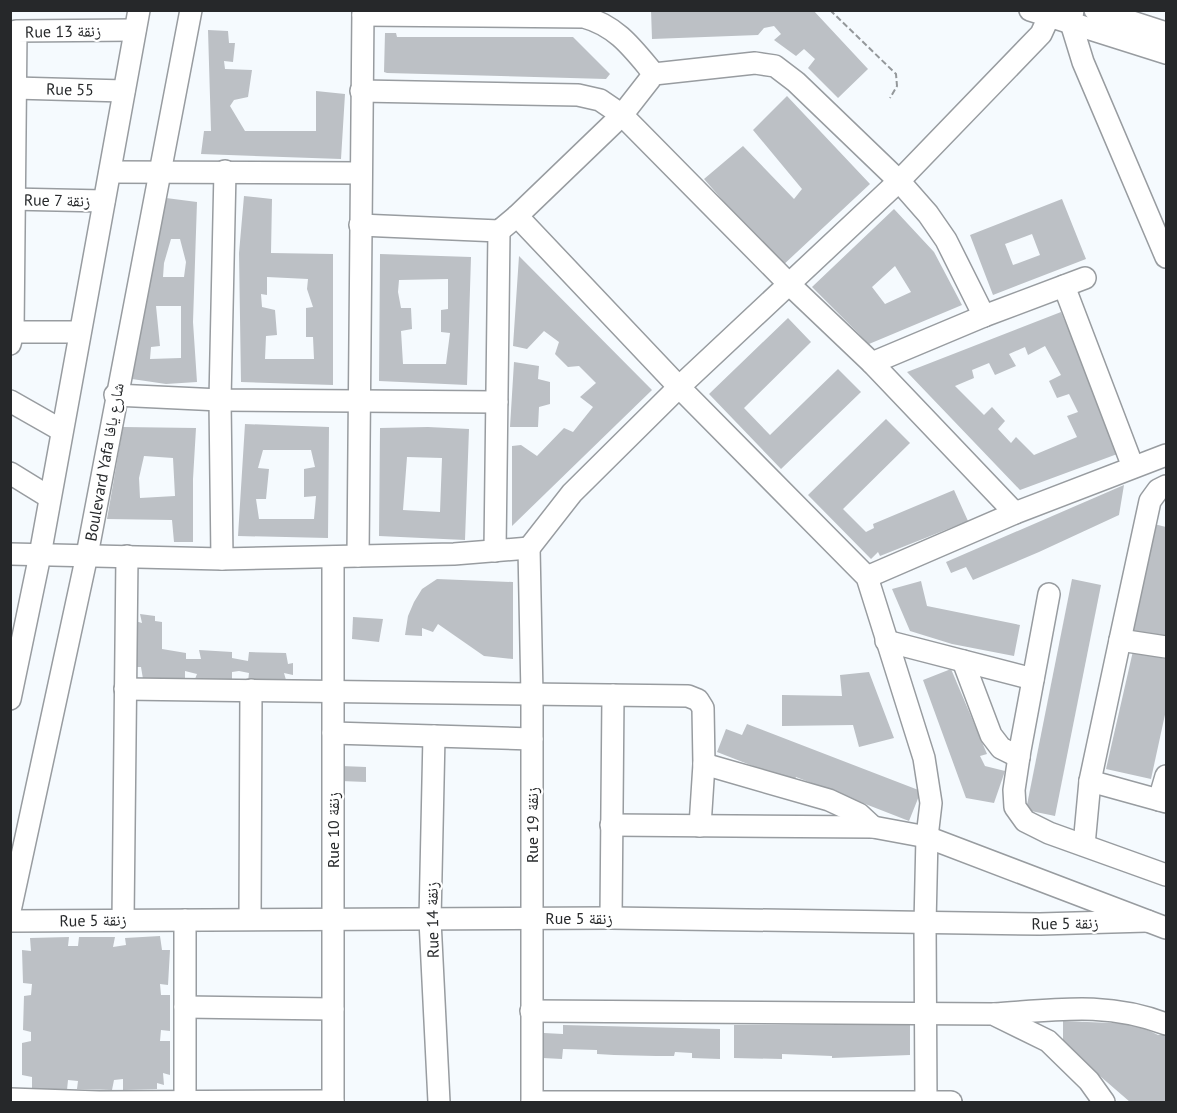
<svg xmlns="http://www.w3.org/2000/svg" width="1177" height="1113" font-family="'PT Sans','Noto Naskh Arabic',sans-serif">
<style>
.building{fill:#bcc0c5;fill-rule:evenodd}
.lines{fill:none;stroke-linecap:round;stroke-linejoin:round}
.minor-casing{stroke:#989ca0;stroke-width:24}
.path{stroke:#94989b;stroke-width:2;stroke-dasharray:6 3;stroke-linecap:butt}
.minor{stroke:#fff;stroke-width:21}
.labels{text-anchor:middle;dominant-baseline:central;stroke-width:4.5;stroke-linejoin:round;paint-order:stroke}
.street-label{font-size:16px;fill:#26282a;stroke:#fff}
</style>
<rect width="100%" height="100%" fill="#f5fafe"/>
<g class="building">
<polygon points="651,10 813,10 868,69 838,98 808,68 815,59 804,49 796,56 774,40 781,34 774,26 764,28 758,35 652,39"/>
<polygon points="208,30 228,31 229,43 235,43 233,62 224,61 225,69 252,70 248,97 234,100 230,106 245,131 316,131 316,91 345,94 341,159 201,154 204,131 211,131"/>
<polygon points="385,33 396,33 397,37 573,37 610,74 606,79 387,73 384,72"/>
<polygon points="787,96 870,184 781,267 704,179 743,146 794,199 802,189 753,130"/>
<path d="M244,196l28,3 -1,54 62,1v131l-92,-3 -2,-129zM267,277l41,2 -1,10 6,18 -7,1v29h7l1,22h-49l1,-23 11,-1 -2,-25 -13,-3 -1,-13 6,1z"/>
<path d="M166,198l31,4 -4,120 4,60 -31,2 -34,-5 19,-121zM171,239h9l6,23 -2,15h-21l1,-14zM156,306h25v52l-31,1 1,-12 9,-1z"/>
<path d="M1062,199l24,60 -93,36 -23,-60zM1032,234l8,21 -27,10 -8,-21z"/>
<path d="M894,209l40,43 28,53 -93,39 -57,-57zM895,266l16,26 -26,12 -13,-17z"/>
<path d="M380,254l91,3 -4,128 -88,-4zM448,279v30l-7,1v22l9,1 -4,31h-43l-2,-33 11,-2 -1,-21h-10l-3,-16 1,-12z"/>
<polygon points="519,256 652,390 512,526 512,446 521,445 537,456 564,428 573,432 593,407 580,397 596,383 579,366 568,367 555,354 559,342 544,331 527,349 513,346"/>
<path d="M1061,312l59,141 -100,37 -113,-118zM1045,346l16,29 -12,6 8,17 12,-4 9,18 -11,4 10,21 -43,18 -18,-18 -5,6 -13,-14 7,-8 -13,-14 -8,8 -29,-29 19,-8 -2,-8 17,-7 6,12 21,-9 -7,-12 16,-7 3,8z"/>
<polygon points="788,318 811,342 744,408 770,435 838,369 861,392 781,469 709,394"/>
<polygon points="514,362 539,366 538,379 550,382 550,404 539,407 538,427 510,427"/>
<polygon points="886,419 910,443 843,509 866,532 874,528 873,524 954,490 968,521 880,556 878,552 871,559 808,495"/>
<path d="M245,424l84,3 -1,111 -90,-2zM263,450h48l4,17 -11,2v28l12,-1 -2,23h-55l-3,-20h10l3,-30 -11,-1z"/>
<path d="M123,427l73,1 -3,51v63h-19l-2,-22 -65,-1zM144,456l29,2 2,38 -35,2 -1,-20z"/>
<path d="M428,427l41,2 -4,111 -86,-4 1,-108zM407,457l35,1 -2,54 -37,-2z"/>
<polygon points="1124,485 1119,515 1039,552 973,580 966,567 951,573 946,562"/>
<polygon points="1154,524 1166,527 1166,639 1130,632"/>
<polygon points="437,579 513,582 513,659 484,656 438,624 433,632 422,628 422,636 405,635 408,616 414,602 422,589"/>
<polygon points="1072,579 1101,585 1055,816 1026,810"/>
<polygon points="921,581 927,606 1020,625 1014,656 952,644 910,631 892,589"/>
<polygon points="140,614 155,616 155,621 162,622 162,649 186,653 186,659 201,659 199,650 232,652 232,658 248,661 249,652 286,653 288,664 293,663 293,675 284,673 286,680 248,682 249,673 239,671 232,672 232,680 195,679 197,674 185,671 185,682 143,679 141,667 133,667 135,621 142,623"/>
<polygon points="353,617 383,619 379,642 352,639"/>
<polygon points="1133,651 1166,659 1166,710 1151,779 1106,769"/>
<polygon points="951,669 987,754 980,756 985,766 1005,771 994,803 966,798 923,680"/>
<polygon points="869,672 894,738 859,747 853,725 782,726 782,695 842,696 840,675"/>
<polygon points="747,724 921,791 909,821 796,777 794,782 717,752 726,729 742,735"/>
<polygon points="341,766 366,767 366,782 341,781"/>
<polygon points="160,936 162,950 170,950 168,985 160,984 161,995 170,995 170,1031 161,1030 160,1041 170,1041 170,1075 163,1073 164,1085 157,1083 157,1089 123,1090 123,1079 114,1080 112,1090 77,1089 78,1081 68,1080 67,1090 32,1089 32,1077 22,1075 22,1043 31,1041 31,1032 23,1030 24,996 31,995 32,984 23,983 22,950 31,951 30,938 69,937 68,946 78,946 79,937 115,937 113,947 126,945 125,938"/>
<polygon points="1063,1021 1136,1024 1158,1035 1166,1035 1166,1102 1130,1102 1063,1044"/>
<polygon points="563,1025 720,1029 720,1059 692,1058 692,1053 675,1052 674,1056 656,1056 614,1055 597,1054 597,1050 563,1049 562,1059 543,1058 544,1033 563,1034"/>
<polygon points="734,1025 910,1025 910,1055 832,1058 832,1056 782,1054 782,1059 734,1058"/>
</g>
<g class="lines">
<defs>
<g id="minor">
<polyline points="1030,10 1166,53"/>
<polyline points="1073,10 1071,23 1083,62 1166,257"/>
<polyline points="1095,10 1166,33"/>
<path d="M363,15l221,2c33,9 49,32 70,57"/>
<polyline points="15,88 124,91"/>
<polyline points="361,91 578,95 600,100 622,115 789,284 872,363 984,316 1085,278"/>
<polyline points="110,172 360,173"/>
<polyline points="10,199 104,201"/>
<polyline points="517,216 622,115 654,74 755,63 775,66 796,82 899,181 928,214 946,240 984,316"/>
<polyline points="360,225 499,231 517,216 679,387 867,577 924,758 931,803 927,837 925,924 926,1102"/>
<polyline points="1064,286 1133,467"/>
<polyline points="13,332 79,332"/>
<polyline points="10,344 13,332 16,31 135,30"/>
<polyline points="872,363 1015,513"/>
<polyline points="115,395 220,400 497,402"/>
<polyline points="10,401 61,430"/>
<polyline points="10,473 49,497"/>
<polyline points="529,548 572,493 679,387 899,181 1041,34 1052,10"/>
<polyline points="529,548 532,695 532,1102"/>
<polyline points="495,551 499,231"/>
<polyline points="10,554 222,559 454,554 529,548"/>
<polyline points="358,556 363,10"/>
<polyline points="222,559 220,400 225,171"/>
<polyline points="867,577 1015,513 1166,455"/>
<polyline points="1049,594 1020,750 1014,790 1015,807 1025,821 1049,833 1166,875"/>
<polyline points="1120,640 1150,501 1158,490 1166,486"/>
<polyline points="886,641 1033,679"/>
<polyline points="963,661 991,735 1001,748 1019,757"/>
<polyline points="125,689 688,696 698,700 703,708 704,764 700,826"/>
<polyline points="10,699 40,555 139,10"/>
<polyline points="333,733 532,739"/>
<polyline points="434,736 430,920 439,1102"/>
<polyline points="704,764 829,800 859,814 873,827"/>
<polyline points="1090,781 1166,802"/>
<polyline points="1159,800 1166,776"/>
<polyline points="611,825 873,827 927,837 1166,928"/>
<polyline points="1084,845 1090,781 1120,640 1166,647"/>
<polyline points="10,911 87,555 191,10"/>
<polyline points="611,918 613,695"/>
<polyline points="250,919 251,690"/>
<polyline points="123,920 127,556"/>
<polyline points="185,920 185,1102"/>
<polyline points="10,921 611,918 1040,924 1147,921"/>
<polyline points="185,1007 333,1009"/>
<polyline points="531,1011 993,1014 1048,1041 1089,1081 1104,1102"/>
<path d="M994,1014c61,-4 113,-13 172,10"/>
<polyline points="10,1099 99,1102 333,1101"/>
<polyline points="333,1102 333,557"/>
<polyline points="532,1102 951,1102"/>
</g>
</defs>
<use href="#minor" class="minor-casing"/>
<polyline class="path" points="830,10 896,74 897,86 890,98"/>
<use href="#minor" class="minor"/>
</g>
<g class="labels">
<g class="street-label">
<text transform="translate(63 31) rotate(-1)">Rue 13 زنقة</text>
<text transform="translate(70 89) rotate(1)">Rue 55</text>
<text transform="translate(57 200) rotate(1)">Rue 7 زنقة</text>
<text transform="translate(104 462) rotate(-80)">Boulevard Yafa شارع يافا</text>
<text transform="translate(532 825) rotate(-90)">Rue 19 زنقة</text>
<text transform="translate(333 830) rotate(-90)">Rue 10 زنقة</text>
<text x="579" y="918">Rue 5 زنقة</text>
<text transform="translate(93 920) rotate(-1)">Rue 5 زنقة</text>
<text transform="translate(432 920) rotate(-91)">Rue 14 زنقة</text>
<text transform="translate(1065 923) rotate(-1)">Rue 5 زنقة</text>
</g>
</g>
<rect width="1177" height="1113" fill="none" stroke="#26282a" stroke-width="24"/>
</svg>
